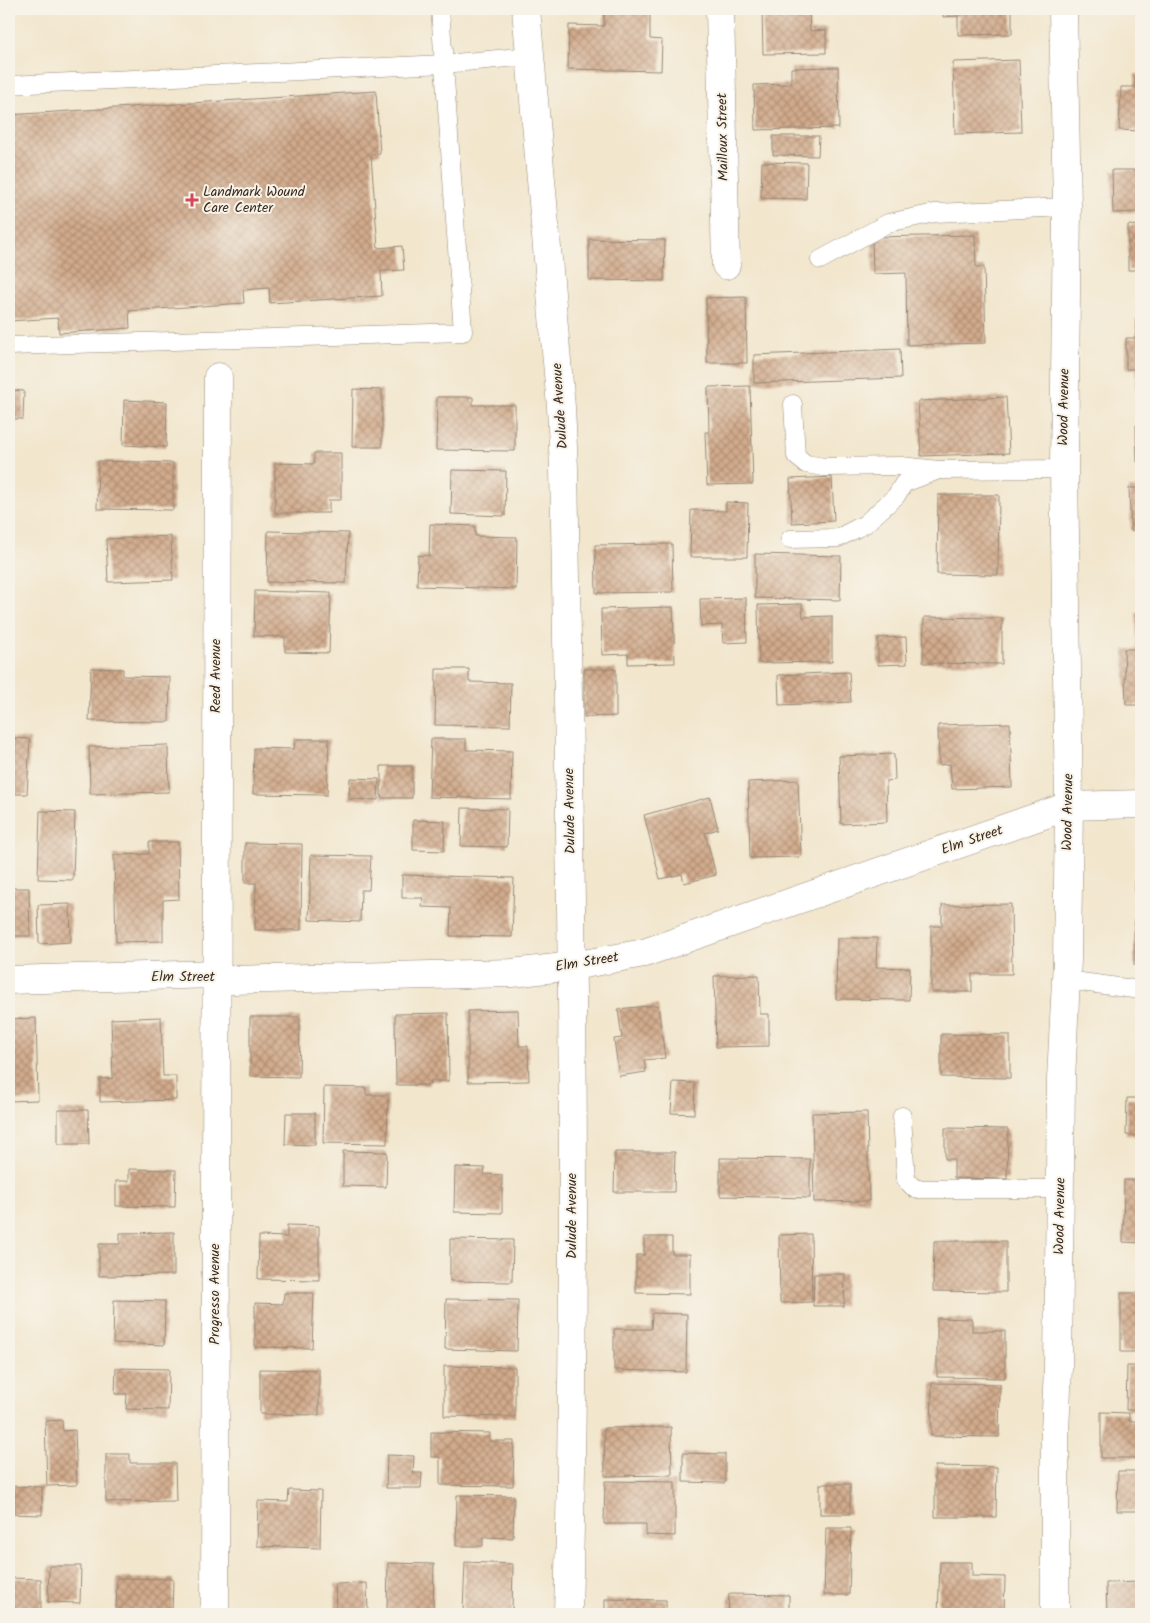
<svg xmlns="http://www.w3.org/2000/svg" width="1150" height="1623" font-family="Kalam,sans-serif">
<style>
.building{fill:url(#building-cross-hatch)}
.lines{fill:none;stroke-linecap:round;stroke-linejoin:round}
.lane-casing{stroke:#968876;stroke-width:19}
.street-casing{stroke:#968876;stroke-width:29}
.secondary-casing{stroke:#968876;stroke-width:29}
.lane{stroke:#fff;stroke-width:18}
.street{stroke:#fff;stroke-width:28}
.secondary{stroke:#fff;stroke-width:28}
.poi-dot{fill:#d1495b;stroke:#f7f3e8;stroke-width:2}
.labels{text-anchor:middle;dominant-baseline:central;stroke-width:4;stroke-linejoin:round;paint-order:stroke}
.street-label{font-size:14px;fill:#3b2a1e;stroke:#f7f3e8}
.poi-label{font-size:14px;fill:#3b2a1e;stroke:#f7f3e8;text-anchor:start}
</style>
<defs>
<pattern id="building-cross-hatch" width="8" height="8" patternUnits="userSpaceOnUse" patternTransform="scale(1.25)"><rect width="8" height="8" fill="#d2ab8c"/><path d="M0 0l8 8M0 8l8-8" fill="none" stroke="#ac8b72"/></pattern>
</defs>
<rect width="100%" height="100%" fill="#f7f3e8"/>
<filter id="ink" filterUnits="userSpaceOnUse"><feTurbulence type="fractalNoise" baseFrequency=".02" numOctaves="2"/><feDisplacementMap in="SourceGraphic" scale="10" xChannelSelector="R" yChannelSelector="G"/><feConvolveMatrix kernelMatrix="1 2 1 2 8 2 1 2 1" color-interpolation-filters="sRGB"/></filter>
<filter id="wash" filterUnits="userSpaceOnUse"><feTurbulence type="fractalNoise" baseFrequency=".0096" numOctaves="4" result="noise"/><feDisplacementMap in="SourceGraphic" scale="20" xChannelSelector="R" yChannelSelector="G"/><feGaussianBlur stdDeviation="1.12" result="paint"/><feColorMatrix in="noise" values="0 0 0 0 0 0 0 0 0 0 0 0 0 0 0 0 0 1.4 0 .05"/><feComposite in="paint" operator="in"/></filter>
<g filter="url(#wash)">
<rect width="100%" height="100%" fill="#f2e6cd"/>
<g id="blocks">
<g class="building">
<polygon points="604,9 650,9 650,39 662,40 661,71 568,69 569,25 604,26"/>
<polygon points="762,9 809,9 810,31 826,30 826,53 763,54"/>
<polygon points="943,9 1012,9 1012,34 958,35 958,16 943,17"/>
<polygon points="1019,60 1021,132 955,134 953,62"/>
<polygon points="838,67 839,128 755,130 754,85 791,84 791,68"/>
<polygon points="1135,74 1141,74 1141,131 1119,130 1121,87 1135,87"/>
<polygon points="376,91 380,154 371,155 378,248 402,246 404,270 381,271 382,296 270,303 269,288 243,290 244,303 129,311 130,328 59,333 58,318 9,321 9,115"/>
<polygon points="773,136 819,136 818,156 773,155"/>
<polygon points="762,162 807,163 806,199 761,198"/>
<polygon points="1112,170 1141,170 1141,212 1113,213"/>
<polygon points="1128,225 1141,226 1141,270 1128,270"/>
<polygon points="975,235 976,267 984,267 986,343 907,345 906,273 873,274 872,237"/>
<polygon points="589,239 665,240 664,281 589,280"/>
<polygon points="746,297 747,363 707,363 706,298"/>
<polygon points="1136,319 1141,319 1141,389 1136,389 1136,369 1126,369 1126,338 1136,338"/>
<polygon points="900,349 901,378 754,383 754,355"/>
<polygon points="750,386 753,484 707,485 705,432 709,432 708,387"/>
<polygon points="353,389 382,390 382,447 352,447"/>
<polygon points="9,390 24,391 23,419 9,419"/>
<polygon points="437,397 473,397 473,405 515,405 515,451 436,450"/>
<polygon points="1006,397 1009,453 921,456 918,401"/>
<polygon points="124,400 167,402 166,447 123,445"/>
<polygon points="1136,425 1141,425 1141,462 1137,462"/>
<polygon points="314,453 341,453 341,500 329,500 329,513 275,513 275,463 314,464"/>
<polygon points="98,461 173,463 173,510 97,509"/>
<polygon points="452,470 506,471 505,516 451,514"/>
<polygon points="832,477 834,521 792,523 790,479"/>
<polygon points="1129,488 1141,488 1141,531 1131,531"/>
<polygon points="938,495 999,495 998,575 937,574"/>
<polygon points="726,502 748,503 747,557 690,557 691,510 726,511"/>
<polygon points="430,524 475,526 475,536 517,537 516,589 417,586 418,555 429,556"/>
<polygon points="268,531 348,533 346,583 267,582"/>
<polygon points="171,536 173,580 108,582 106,539"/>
<polygon points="672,544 673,592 596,593 595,545"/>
<polygon points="755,554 841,556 840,600 755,598"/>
<polygon points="255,591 331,593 329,653 285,652 285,637 254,636"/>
<polygon points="746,598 747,642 723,643 722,625 701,626 700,599"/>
<polygon points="802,604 803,617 832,616 832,662 759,663 758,605"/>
<polygon points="673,607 675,663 628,664 628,654 602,655 601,609"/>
<polygon points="1136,613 1141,613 1141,705 1126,705 1124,649 1137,649"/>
<polygon points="924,617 1002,618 1002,664 923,663"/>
<polygon points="906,637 907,664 878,665 878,638"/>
<polygon points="91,668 123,669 123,676 170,677 169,722 89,721"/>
<polygon points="436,669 469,669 469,682 511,683 510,726 435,725"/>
<polygon points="584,669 616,669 616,716 584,717"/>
<polygon points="849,672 851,702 779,705 778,675"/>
<polygon points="1010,723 1012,787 952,789 950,764 939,765 938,725"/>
<polygon points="9,738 30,739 27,794 9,794"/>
<polygon points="295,739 329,739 327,795 253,794 254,748 294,749"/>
<polygon points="431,739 466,739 466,750 512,751 511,799 429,797"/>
<polygon points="168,745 169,792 90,794 89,747"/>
<polygon points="894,754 895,780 886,781 887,822 841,824 839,756"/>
<rect x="381" y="766" width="31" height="32"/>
<polygon points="350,778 379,779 378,800 349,799"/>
<polygon points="798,780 801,857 750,858 748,782"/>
<polygon points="710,797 718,829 705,833 716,875 684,883 682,874 660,879 644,815"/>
<polygon points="462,808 508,809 507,847 461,846"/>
<polygon points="40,811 75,812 73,880 38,879"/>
<polygon points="413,820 445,821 444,851 413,850"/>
<polygon points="149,842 178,842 179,899 163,900 163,941 116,942 114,855 149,854"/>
<polygon points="245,843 302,844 301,930 255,930 256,883 245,883"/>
<polygon points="311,855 371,856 369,890 361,890 360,922 309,920"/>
<polygon points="402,875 514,878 512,937 450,936 451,908 422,907 423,898 402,898"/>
<polygon points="1135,879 1141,879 1141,965 1134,965"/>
<polygon points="9,888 29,888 30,936 9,936"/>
<polygon points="70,904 71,942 39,944 38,905"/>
<polygon points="1011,904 1012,974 972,974 972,992 931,992 931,926 942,926 942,905"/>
<polygon points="837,938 877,938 876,967 910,968 909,1000 836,999"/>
<polygon points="759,975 760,1014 769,1014 769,1046 716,1047 714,976"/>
<polygon points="658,1005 665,1058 644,1060 646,1072 619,1076 614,1039 622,1038 618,1009"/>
<polygon points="518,1010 519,1046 528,1046 529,1081 468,1082 468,1011"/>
<polygon points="448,1013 449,1081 430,1081 430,1085 396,1085 395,1014"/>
<polygon points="161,1017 163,1076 176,1076 176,1100 100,1102 100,1079 113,1078 111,1019"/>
<polygon points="250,1017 300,1017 299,1077 250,1076"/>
<polygon points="36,1018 38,1100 9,1101 9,1019"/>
<polygon points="941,1034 1010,1035 1010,1078 941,1077"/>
<polygon points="1138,1060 1141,1060 1141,1136 1126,1135 1127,1098 1137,1098"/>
<polygon points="673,1082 695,1083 694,1114 671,1113"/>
<polygon points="324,1087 366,1088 366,1095 388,1095 387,1144 323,1143"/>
<polygon points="58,1110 88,1110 89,1144 58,1144"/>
<polygon points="867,1112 869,1201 814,1202 812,1113"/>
<polygon points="286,1113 315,1113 315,1145 285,1144"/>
<polygon points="945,1128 1008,1129 1007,1179 954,1178 954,1159 945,1159"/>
<polygon points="343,1151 387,1152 386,1187 343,1186"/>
<polygon points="615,1152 675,1152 674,1192 614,1192"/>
<polygon points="720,1158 810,1159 810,1198 720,1196"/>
<polygon points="455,1167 485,1168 484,1174 502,1175 502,1213 454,1212"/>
<polygon points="129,1169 176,1170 175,1207 116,1206 116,1181 129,1181"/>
<polygon points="1124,1180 1141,1180 1141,1243 1123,1242"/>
<polygon points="287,1225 319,1226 319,1280 258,1279 259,1236 287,1237"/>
<polygon points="174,1232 174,1275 99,1276 99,1244 120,1244 120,1233"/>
<polygon points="811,1234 812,1302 780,1303 779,1235"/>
<polygon points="644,1237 672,1237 672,1254 690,1254 690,1294 636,1293 636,1255 644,1255"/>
<polygon points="450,1239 513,1240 512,1282 450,1281"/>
<polygon points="934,1241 1006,1241 1006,1292 933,1291"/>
<polygon points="814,1274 845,1274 844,1306 813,1306"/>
<polygon points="284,1293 314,1293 312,1348 255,1347 255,1303 283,1304"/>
<rect x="1121" y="1293" width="20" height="59"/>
<polygon points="446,1299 518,1300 517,1351 445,1349"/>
<polygon points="114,1300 165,1301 164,1345 113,1343"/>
<polygon points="652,1313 687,1314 686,1372 614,1370 614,1329 651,1329"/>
<polygon points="937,1318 972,1319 972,1331 1005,1331 1005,1378 937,1377"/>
<polygon points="444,1366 515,1367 515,1417 444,1416"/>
<polygon points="1127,1366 1141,1366 1141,1410 1126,1410"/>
<polygon points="116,1368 169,1369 168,1410 126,1409 127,1394 115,1394"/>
<polygon points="260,1369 319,1370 319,1415 260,1414"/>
<polygon points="932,1383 1000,1384 999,1437 931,1436"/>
<polygon points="1101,1412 1129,1413 1129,1421 1141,1421 1141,1458 1101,1458"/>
<polygon points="62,1420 63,1431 75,1430 77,1485 47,1486 45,1421"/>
<polygon points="671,1427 672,1475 605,1476 604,1428"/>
<polygon points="431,1432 490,1433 489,1441 514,1441 513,1486 440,1485 440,1457 431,1457"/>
<polygon points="683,1453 725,1454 725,1483 683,1482"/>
<polygon points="106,1454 130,1454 130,1463 175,1463 176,1501 106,1502"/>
<polygon points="387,1455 414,1456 413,1473 422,1473 421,1488 386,1488"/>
<polygon points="935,1466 997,1467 996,1517 935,1517"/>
<polygon points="1118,1471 1141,1471 1141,1511 1117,1511"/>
<polygon points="605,1481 675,1482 675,1536 646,1535 646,1524 604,1524"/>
<rect x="820" y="1484" width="30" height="30"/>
<polygon points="9,1486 42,1487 42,1515 9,1514"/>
<polygon points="289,1490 321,1491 320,1548 257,1546 258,1501 288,1502"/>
<polygon points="457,1495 514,1496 513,1538 483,1537 483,1546 456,1546"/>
<polygon points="826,1528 851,1528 849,1595 824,1595"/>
<polygon points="465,1562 513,1564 512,1612 463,1611"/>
<polygon points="940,1562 972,1562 972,1576 1005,1577 1004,1614 938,1614"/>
<polygon points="388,1563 434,1564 433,1611 387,1610"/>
<polygon points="49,1566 81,1566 80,1603 48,1602"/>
<polygon points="9,1578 41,1579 41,1614 9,1614"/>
<polygon points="117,1578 173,1579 172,1614 116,1614"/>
<polygon points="1141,1582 1141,1614 1107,1614 1106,1583"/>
<polygon points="367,1583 368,1614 336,1614 335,1584"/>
<polygon points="729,1594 789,1595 789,1614 728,1614"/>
<polygon points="605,1599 666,1600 666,1614 605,1614"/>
</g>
</g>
</g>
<g filter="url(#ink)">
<use href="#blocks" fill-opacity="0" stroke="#968876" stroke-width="1"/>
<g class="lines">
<defs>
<g id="lane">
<polyline points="9,85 444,64 530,56"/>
<polyline points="820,260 888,223 935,213 1067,207"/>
<polyline points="9,346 463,332 440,9"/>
<polyline points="793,404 796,456 806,464 824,467 901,466 939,470 1064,469"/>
<polyline points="790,539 838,538 865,524 896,496 904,483 936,471"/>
<polyline points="1066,980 1141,990"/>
<polyline points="902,1116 906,1180 915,1189 1060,1189"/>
</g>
<g id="street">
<path d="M526,9l35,398 3,61c7,382 14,764 4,1146"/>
<polyline points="720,9 726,265"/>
<polyline points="215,1614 218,377"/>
</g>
<g id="secondary">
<polyline points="9,980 215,974 231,980 512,973 573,966 644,953 1069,806 1141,804"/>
<polyline points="1055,1614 1055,1431 1058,1368 1061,1079 1067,960 1069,806 1064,469 1067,207 1063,9"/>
</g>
</defs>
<use href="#lane" class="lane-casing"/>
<use href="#street" class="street-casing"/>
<use href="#secondary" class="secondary-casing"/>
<use href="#lane" class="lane"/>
<use href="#street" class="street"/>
<use href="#secondary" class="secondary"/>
</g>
</g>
<path class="poi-dot" d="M189.5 192.5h5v5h5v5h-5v5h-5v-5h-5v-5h5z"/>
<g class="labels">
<g class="street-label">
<text transform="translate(723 137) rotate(-91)">Mailloux Street</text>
<text transform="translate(560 406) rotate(-94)">Dulude Avenue</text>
<text transform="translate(1064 407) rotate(-89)">Wood Avenue</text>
<text transform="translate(216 676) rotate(-90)">Reed Avenue</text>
<text transform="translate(570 811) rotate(-91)">Dulude Avenue</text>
<text transform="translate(1068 812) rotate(-89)">Wood Avenue</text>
<text transform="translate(972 840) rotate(-19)">Elm Street</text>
<text transform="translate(587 962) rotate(-9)">Elm Street</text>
<text x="183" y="977">Elm Street</text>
<text transform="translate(572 1216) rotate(-90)">Dulude Avenue</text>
<text transform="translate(1060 1216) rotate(-89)">Wood Avenue</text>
<text transform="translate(215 1294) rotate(-90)">Progresso Avenue</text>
</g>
<g class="poi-label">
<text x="203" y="192">Landmark Wound<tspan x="203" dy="16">Care Center</tspan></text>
</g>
</g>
<rect width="1150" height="1623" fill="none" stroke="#f7f3e8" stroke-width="30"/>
</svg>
